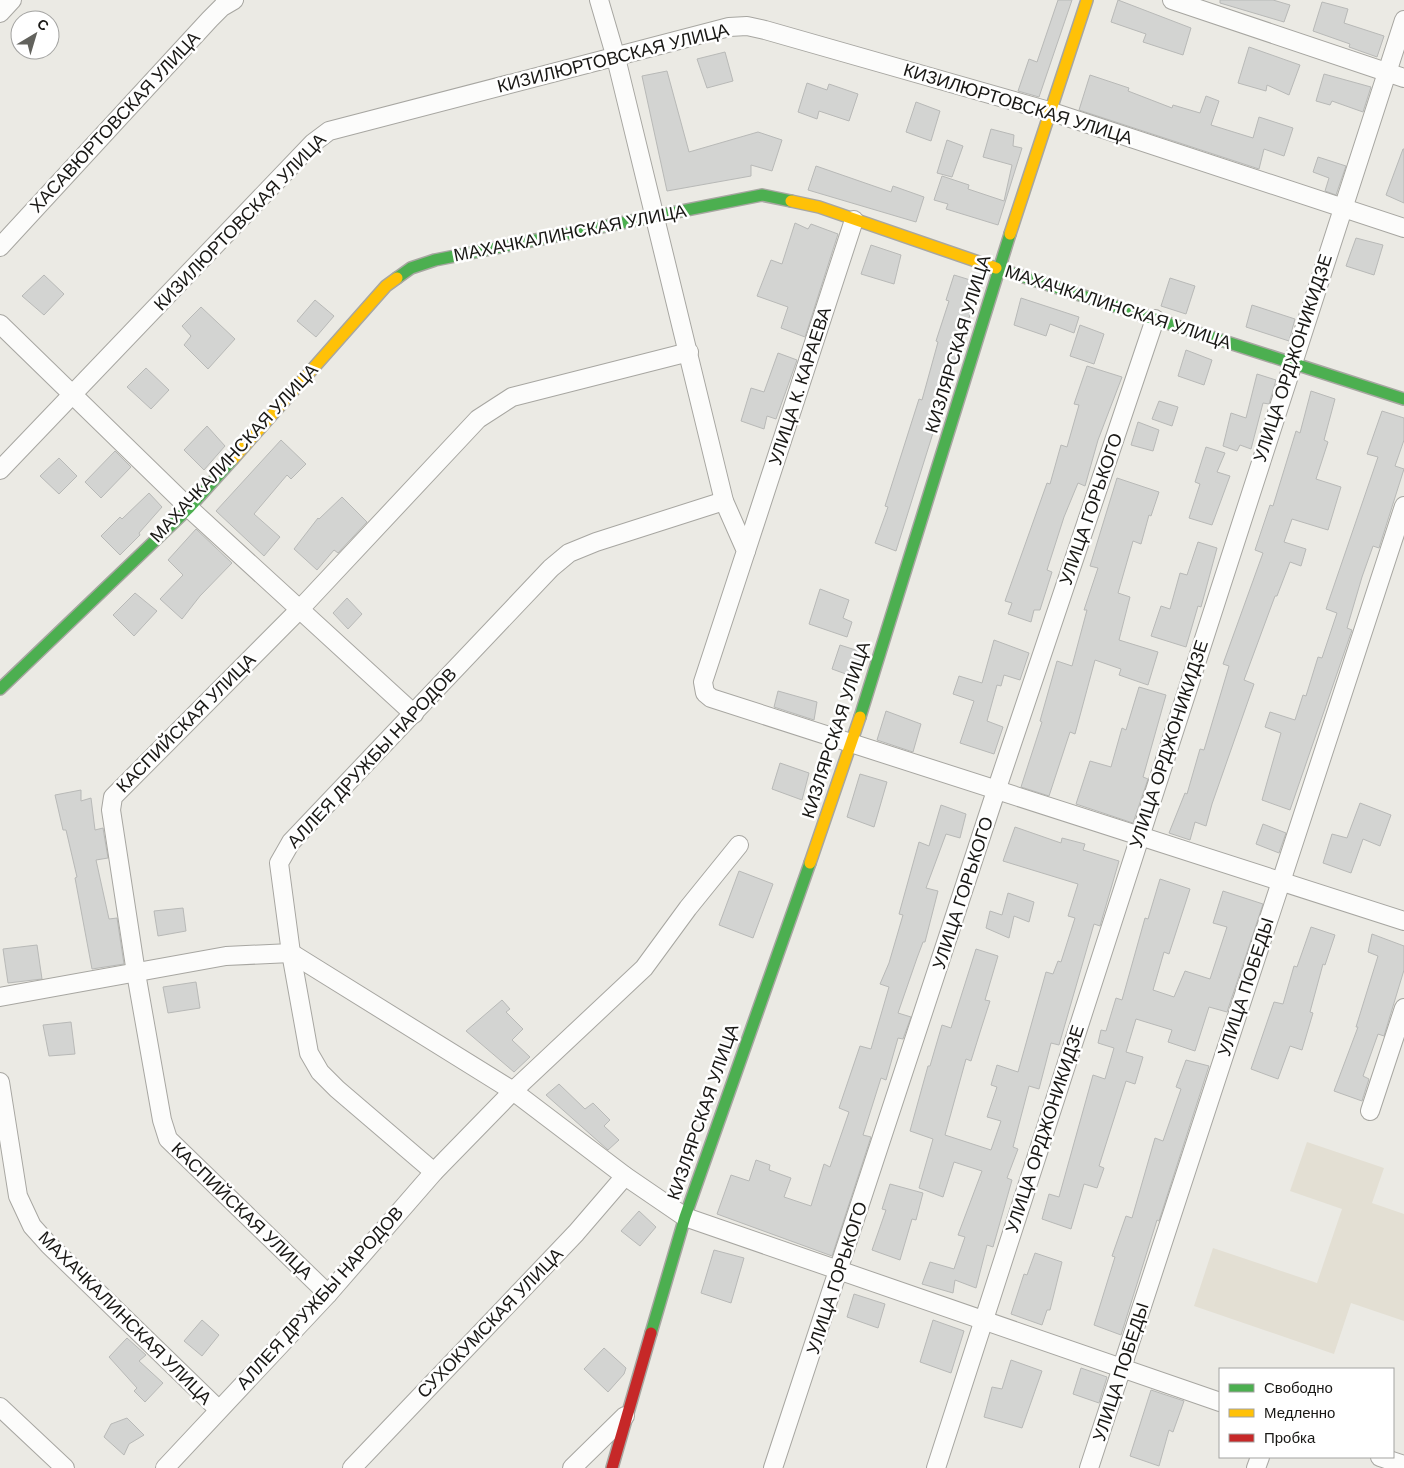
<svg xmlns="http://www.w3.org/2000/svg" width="1404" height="1468" font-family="'DM Sans',sans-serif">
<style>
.built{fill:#e3dfd3}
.building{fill:#d3d4d2;stroke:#b8b9b7}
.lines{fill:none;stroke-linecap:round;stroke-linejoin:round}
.street-casing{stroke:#a7a6a1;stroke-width:20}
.fast-casing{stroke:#a7a6a1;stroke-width:14}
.slow-casing{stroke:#a7a6a1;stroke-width:14}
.jam-casing{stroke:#a7a6a1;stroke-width:14}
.street{stroke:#fcfcfb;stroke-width:18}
.fast{stroke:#4caf50;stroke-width:11}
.slow{stroke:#ffc107;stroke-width:11}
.jam{stroke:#c62828;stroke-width:11}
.labels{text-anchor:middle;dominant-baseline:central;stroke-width:5;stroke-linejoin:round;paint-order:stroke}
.street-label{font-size:18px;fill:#191815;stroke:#fff}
</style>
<rect width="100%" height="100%" fill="#ebeae4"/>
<polygon class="built" points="1307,1142 1384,1168 1372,1203 1404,1214 1404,1321 1351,1303 1334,1354 1194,1306 1213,1248 1317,1283 1342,1209 1290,1191"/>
<g class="building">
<polygon points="1058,0 1072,0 1039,97 1018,91 1029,59 1037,62"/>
<polygon points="1118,0 1191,28 1183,55 1143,42 1146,34 1111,22"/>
<polygon points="1220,0 1273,0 1290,5 1284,22 1220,3"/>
<polygon points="1322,2 1348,9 1344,23 1384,36 1377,57 1349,47 1350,44 1313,31"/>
<polygon points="1249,47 1300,65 1289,95 1267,85 1266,91 1238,83"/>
<polygon points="725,52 733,81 707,88 697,59"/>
<polygon points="667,71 689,152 758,132 782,140 772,171 751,165 751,176 667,191 642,76"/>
<polygon points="1324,74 1371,87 1363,112 1332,101 1330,105 1316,101"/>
<polygon points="1090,75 1129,88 1128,91 1172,108 1173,105 1200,113 1206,96 1219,101 1211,125 1253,138 1259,117 1293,128 1284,156 1264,149 1259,169 1079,110"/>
<polygon points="807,83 827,90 829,84 858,94 849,121 819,111 817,119 798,112"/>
<polygon points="916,102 940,111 931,141 906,132"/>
<polygon points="991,129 1014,135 1013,146 1022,148 998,225 946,209 948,204 934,200 942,176 969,185 968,189 1004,201 1012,165 983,157"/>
<polygon points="947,140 963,146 952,177 937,173"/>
<polygon points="1403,149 1404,149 1404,203 1386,195"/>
<polygon points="1318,157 1346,166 1336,195 1325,191 1329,178 1313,172"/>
<polygon points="816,166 891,192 893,186 924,197 916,222 808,190"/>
<polygon points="795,223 808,229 811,224 838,234 805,337 781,328 788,307 757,296 771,260 782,264"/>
<polygon points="1356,238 1383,245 1374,275 1346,266"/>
<polygon points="871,245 901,255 894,284 861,274"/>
<polygon points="44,275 64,294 44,315 22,296"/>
<polygon points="954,275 980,283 896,551 875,543 888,507 885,506 919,399 922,400 938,342 936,341 949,301 946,300"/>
<polygon points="1170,278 1195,286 1186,314 1161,306"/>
<polygon points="1021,298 1079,317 1074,333 1050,324 1046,336 1014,325"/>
<polygon points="315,300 334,316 316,337 297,321"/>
<polygon points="1252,305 1295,319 1289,341 1246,327"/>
<polygon points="201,307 235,339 208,369 184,345 191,336 182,326"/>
<polygon points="1080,325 1104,334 1094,364 1070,356"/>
<polygon points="1186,350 1212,360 1204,385 1178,376"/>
<polygon points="778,353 797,360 776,419 767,416 764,429 741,421 751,388 764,392"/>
<polygon points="1087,366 1122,377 1098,440 1085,486 1078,483 1064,517 1047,570 1052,572 1040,610 1034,610 1031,622 1008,614 1012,603 1005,601 1047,483 1050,484 1061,445 1067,447 1079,405 1074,404"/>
<polygon points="146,368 169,390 151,409 127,387"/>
<polygon points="1257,374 1276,380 1269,404 1263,403 1251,449 1240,445 1237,451 1223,446 1231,413 1246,418"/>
<polygon points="1311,391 1335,399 1324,440 1328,442 1316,479 1341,487 1328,530 1292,519 1284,542 1306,549 1301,566 1290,562 1277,596 1275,596 1244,680 1254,684 1212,804 1206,826 1195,822 1190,840 1169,833 1185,793 1187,794 1200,749 1204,750 1229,666 1223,664 1263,553 1255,550 1270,505 1273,506 1296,431 1300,433"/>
<polygon points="1159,401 1178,407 1172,426 1152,419"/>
<polygon points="1382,411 1404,418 1404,440 1395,466 1404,469 1379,548 1373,546 1362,577 1347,628 1352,630 1290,810 1262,800 1281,733 1265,727 1270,712 1295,720 1303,695 1306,696 1318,657 1322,658 1337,613 1326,609 1378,457 1367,454"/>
<polygon points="1138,422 1159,430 1153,451 1131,445"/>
<polygon points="207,426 225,446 204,470 184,450"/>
<polygon points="281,440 306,464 291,479 287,475 254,514 280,537 264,556 216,511"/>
<polygon points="1206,447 1225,453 1217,472 1230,476 1212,525 1189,518 1200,484 1195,482"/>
<polygon points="115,451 131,467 101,498 85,482"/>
<polygon points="59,458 77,476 59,494 40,476"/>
<polygon points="1117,478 1159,492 1151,516 1149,515 1141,544 1133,541 1118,593 1130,597 1119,640 1158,652 1148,685 1119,675 1121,669 1095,660 1075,734 1070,732 1049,796 1021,787 1042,722 1040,721 1057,661 1072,666 1087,610 1084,610 1098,568 1090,566"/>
<polygon points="149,493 162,507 139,533 140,535 120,555 101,536 120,517 122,519"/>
<polygon points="342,497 367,522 338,553 334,550 317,570 294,549 318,518 319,519"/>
<polygon points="196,529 232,563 200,596 182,619 160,599 183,575 168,560"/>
<polygon points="1198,542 1217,548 1201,607 1198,606 1186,647 1151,636 1161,606 1170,609 1180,573 1187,575"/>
<polygon points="820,589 849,600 843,618 852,622 847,637 809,624"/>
<polygon points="135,593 157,611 134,636 113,615"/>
<polygon points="347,598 362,614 348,629 333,613"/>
<polygon points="994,640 1029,653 1020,680 1004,675 1001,686 997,685 987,721 1003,727 994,754 960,743 974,701 953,694 959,676 982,683"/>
<polygon points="840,645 865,653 857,678 832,669"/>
<polygon points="1139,687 1166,695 1143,777 1148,779 1133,823 1076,804 1090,761 1111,767 1122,728 1126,730"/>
<polygon points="778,691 817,702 814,720 774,707"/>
<polygon points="886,711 921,724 913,752 877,740"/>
<polygon points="780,763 809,773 802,800 772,789"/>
<polygon points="860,774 887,782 874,827 847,817"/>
<polygon points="81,790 81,801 91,798 95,830 103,828 108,858 96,860 109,919 117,918 124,964 92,969 75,878 77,877 66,830 63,830 55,795"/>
<polygon points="1360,803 1391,815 1380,846 1363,839 1351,873 1323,863 1332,834 1347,838"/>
<polygon points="941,805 966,814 960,838 946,834 926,888 938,891 925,942 923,942 917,958 898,1013 911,1017 903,1039 898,1038 886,1080 881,1078 863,1135 871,1137 832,1256 717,1214 731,1175 749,1181 756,1160 770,1165 769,1170 791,1178 784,1197 811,1206 824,1164 830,1167 849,1112 839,1108 860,1046 871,1049 889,987 880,984 889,963 903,915 899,914 919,842 929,846"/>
<polygon points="1263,824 1286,833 1279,853 1256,844"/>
<polygon points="1015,827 1061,843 1062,838 1085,844 1083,850 1119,861 1100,926 1094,924 1059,1045 1051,1043 1039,1089 1029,1086 1013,1147 1018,1149 1007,1178 1012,1180 993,1247 987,1245 976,1288 955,1280 953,1293 922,1284 930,1262 954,1269 965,1237 958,1235 982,1171 954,1162 943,1197 919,1188 933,1139 910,1131 928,1066 930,1066 942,1025 951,1028 976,949 998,956 985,1000 990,1001 981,1029 971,1061 966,1059 945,1135 991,1150 1001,1121 987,1117 997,1087 991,1085 997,1065 1018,1072 1046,972 1053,974 1058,961 1061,962 1075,918 1068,916 1078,884 1003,861"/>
<polygon points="739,871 773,884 753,938 719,925"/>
<polygon points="1160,879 1190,889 1169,954 1164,952 1153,990 1174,997 1185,971 1210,979 1227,927 1213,923 1223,891 1263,904 1227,1012 1209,1007 1195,1051 1168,1042 1172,1030 1136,1019 1126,1052 1143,1057 1135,1084 1126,1081 1099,1166 1104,1168 1097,1188 1084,1184 1071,1229 1042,1219 1049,1194 1059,1197 1093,1075 1105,1079 1114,1048 1098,1043 1101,1030 1106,1031 1116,998 1122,1000 1145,918 1148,919"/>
<polygon points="1008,893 1034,902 1029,922 1014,916 1009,938 986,928 990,911 1002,915"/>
<polygon points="183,908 186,931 158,936 154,911"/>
<polygon points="1311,927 1335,935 1325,965 1323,964 1310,1012 1313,1013 1302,1050 1290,1046 1278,1079 1251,1069 1274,1002 1283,1004 1294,966 1297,967"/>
<polygon points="1372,934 1404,946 1404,970 1384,1036 1378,1034 1363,1076 1369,1079 1362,1101 1334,1091 1358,1027 1356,1027 1378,956 1368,952"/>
<polygon points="37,945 42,979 8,983 3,949"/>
<polygon points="196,982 200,1008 168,1013 163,987"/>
<polygon points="502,1000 510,1009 506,1012 523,1029 512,1040 530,1057 514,1072 466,1031"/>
<polygon points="71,1022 75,1054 49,1056 43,1025"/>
<polygon points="1186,1060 1209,1066 1159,1221 1157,1220 1121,1335 1094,1325 1115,1257 1112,1256 1126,1216 1132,1218 1155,1138 1163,1141 1181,1089 1176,1087"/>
<polygon points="559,1084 585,1109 593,1103 610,1120 604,1126 619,1140 608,1150 546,1095"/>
<polygon points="890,1184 923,1193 916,1220 912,1219 900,1260 872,1250 886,1210 882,1209"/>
<polygon points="639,1211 656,1227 640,1246 621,1231"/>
<polygon points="714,1250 744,1258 731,1303 701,1293"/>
<polygon points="1035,1253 1062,1262 1050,1310 1047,1310 1042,1325 1011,1314 1024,1274 1027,1275"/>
<polygon points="854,1294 885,1304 878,1328 847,1317"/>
<polygon points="202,1320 219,1335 202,1356 184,1341"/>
<polygon points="933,1320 964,1331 951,1373 920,1362"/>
<polygon points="127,1338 146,1355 139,1361 163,1383 145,1402 134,1391 137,1388 109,1357"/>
<polygon points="604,1348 626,1368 624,1374 608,1392 584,1369"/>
<polygon points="1011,1360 1042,1371 1022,1428 984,1417 992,1387 1002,1389"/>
<polygon points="1081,1368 1107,1377 1099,1403 1073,1394"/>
<polygon points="1151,1390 1184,1401 1173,1432 1169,1430 1159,1466 1130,1456"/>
<polygon points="127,1418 144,1435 129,1444 124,1455 104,1437 111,1424"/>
</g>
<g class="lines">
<defs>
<g id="street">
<polyline points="599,0 616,58 724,501 746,551 703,682 705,693 711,698 1404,921"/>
<polyline points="1172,0 1404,78"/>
<polyline points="0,13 12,0"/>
<polyline points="0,247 210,19 222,7 234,0"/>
<polyline points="0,324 189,508 414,714"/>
<polyline points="0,470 313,143 329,131 729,27 747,26 765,30 1049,111 1404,228"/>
<polyline points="746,551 854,220"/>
<polyline points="0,997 226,956 291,953 513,1091 625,1176 685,1217 1220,1402"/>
<polyline points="0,1082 18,1196 32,1226 49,1245 218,1409"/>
<polyline points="1370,1111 1404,1008"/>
<polyline points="434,1172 337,1089 320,1072 309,1053 291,953 279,863 291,842 551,568 569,553 596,542 724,501"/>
<polyline points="328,1294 168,1139 162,1120 136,973 111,810 113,797 300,609 478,419 512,397 689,352"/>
<polyline points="0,1407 65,1468"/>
<polyline points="1380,1457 1404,1465"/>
<polyline points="165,1468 328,1294 434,1172 513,1091 644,968 688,908 739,845"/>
<polyline points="352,1468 576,1233 625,1176"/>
<polyline points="572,1468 625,1416"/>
<polyline points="773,1468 996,791 1155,319"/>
<polyline points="936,1468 1404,20"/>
<polyline points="1089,1468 1404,506"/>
<polyline points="1256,1468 1260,1457"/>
</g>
<g id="fast">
<polyline points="996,268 1404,399"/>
<polyline points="397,278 411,268 435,260 762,195 791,201"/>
<polyline points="0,689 189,508 233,459"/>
<polyline points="860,717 1010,234"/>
<polyline points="651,1333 685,1217 810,863"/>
</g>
<g id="slow">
<polyline points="791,201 819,207 996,268"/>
<polyline points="1010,234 1087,0"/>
<polyline points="233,459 386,286 397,278"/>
<polyline points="810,863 860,717"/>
</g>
<polyline id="jam" points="612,1468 651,1333"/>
</defs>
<use href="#street" class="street-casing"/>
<use href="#fast" class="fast-casing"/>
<use href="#slow" class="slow-casing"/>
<use href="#jam" class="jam-casing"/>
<use href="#street" class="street"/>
<use href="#fast" class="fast"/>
<use href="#slow" class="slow"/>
<use href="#jam" class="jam"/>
</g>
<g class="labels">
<g class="street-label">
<text transform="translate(613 58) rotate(-14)">КИЗИЛЮРТОВСКАЯ УЛИЦА</text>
<text transform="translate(1018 104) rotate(17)">КИЗИЛЮРТОВСКАЯ УЛИЦА</text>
<text transform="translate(115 122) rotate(-47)">ХАСАВЮРТОВСКАЯ УЛИЦА</text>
<text transform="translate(240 222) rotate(-46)">КИЗИЛЮРТОВСКАЯ УЛИЦА</text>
<text transform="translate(570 233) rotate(-11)">МАХАЧКАЛИНСКАЯ УЛИЦА</text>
<text transform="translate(1118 307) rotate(18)">МАХАЧКАЛИНСКАЯ УЛИЦА</text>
<text transform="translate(958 344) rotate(-73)">КИЗЛЯРСКАЯ УЛИЦА</text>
<text transform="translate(1293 358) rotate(-72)">УЛИЦА ОРДЖОНИКИДЗЕ</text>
<text transform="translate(800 386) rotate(-72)">УЛИЦА К. КАРАЕВА</text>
<text transform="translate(234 453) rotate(-47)">МАХАЧКАЛИНСКАЯ УЛИЦА</text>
<text transform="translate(1091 509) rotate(-71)">УЛИЦА ГОРЬКОГО</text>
<text transform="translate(186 723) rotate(-45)">КАСПИЙСКАЯ УЛИЦА</text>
<text transform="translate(836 730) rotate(-72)">КИЗЛЯРСКАЯ УЛИЦА</text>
<text transform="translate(1169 744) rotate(-72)">УЛИЦА ОРДЖОНИКИДЗЕ</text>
<text transform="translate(372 758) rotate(-47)">АЛЛЕЯ ДРУЖБЫ НАРОДОВ</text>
<text transform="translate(963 893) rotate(-72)">УЛИЦА ГОРЬКОГО</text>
<text transform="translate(1246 987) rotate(-72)">УЛИЦА ПОБЕДЫ</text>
<text transform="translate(703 1112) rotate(-71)">КИЗЛЯРСКАЯ УЛИЦА</text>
<text transform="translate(1045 1129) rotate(-72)">УЛИЦА ОРДЖОНИКИДЗЕ</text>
<text transform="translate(242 1211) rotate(44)">КАСПИЙСКАЯ УЛИЦА</text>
<text transform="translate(837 1278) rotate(-72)">УЛИЦА ГОРЬКОГО</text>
<text transform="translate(320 1298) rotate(-48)">АЛЛЕЯ ДРУЖБЫ НАРОДОВ</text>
<text transform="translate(125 1318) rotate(45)">МАХАЧКАЛИНСКАЯ УЛИЦА</text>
<text transform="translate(490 1323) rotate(-46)">СУХОКУМСКАЯ УЛИЦА</text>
<text transform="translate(1121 1372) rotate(-72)">УЛИЦА ПОБЕДЫ</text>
</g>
</g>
<rect x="1219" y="1368" width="175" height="90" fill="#ffffff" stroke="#a3a3a1"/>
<rect x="1229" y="1384" width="25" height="8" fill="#4caf50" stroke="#a3a3a1"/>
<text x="1264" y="1393" font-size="15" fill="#191815">Свободно</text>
<rect x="1229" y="1409" width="25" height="8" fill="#ffc107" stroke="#a3a3a1"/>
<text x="1264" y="1418" font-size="15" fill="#191815">Медленно</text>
<rect x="1229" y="1434" width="25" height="8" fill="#c62828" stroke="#a3a3a1"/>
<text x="1264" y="1443" font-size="15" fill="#191815">Пробка</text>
<g transform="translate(35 35) rotate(38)"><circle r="24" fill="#ffffff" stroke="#a3a3a1"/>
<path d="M0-4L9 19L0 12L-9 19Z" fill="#62625d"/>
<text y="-8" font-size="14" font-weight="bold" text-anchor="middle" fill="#191815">С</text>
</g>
</svg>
